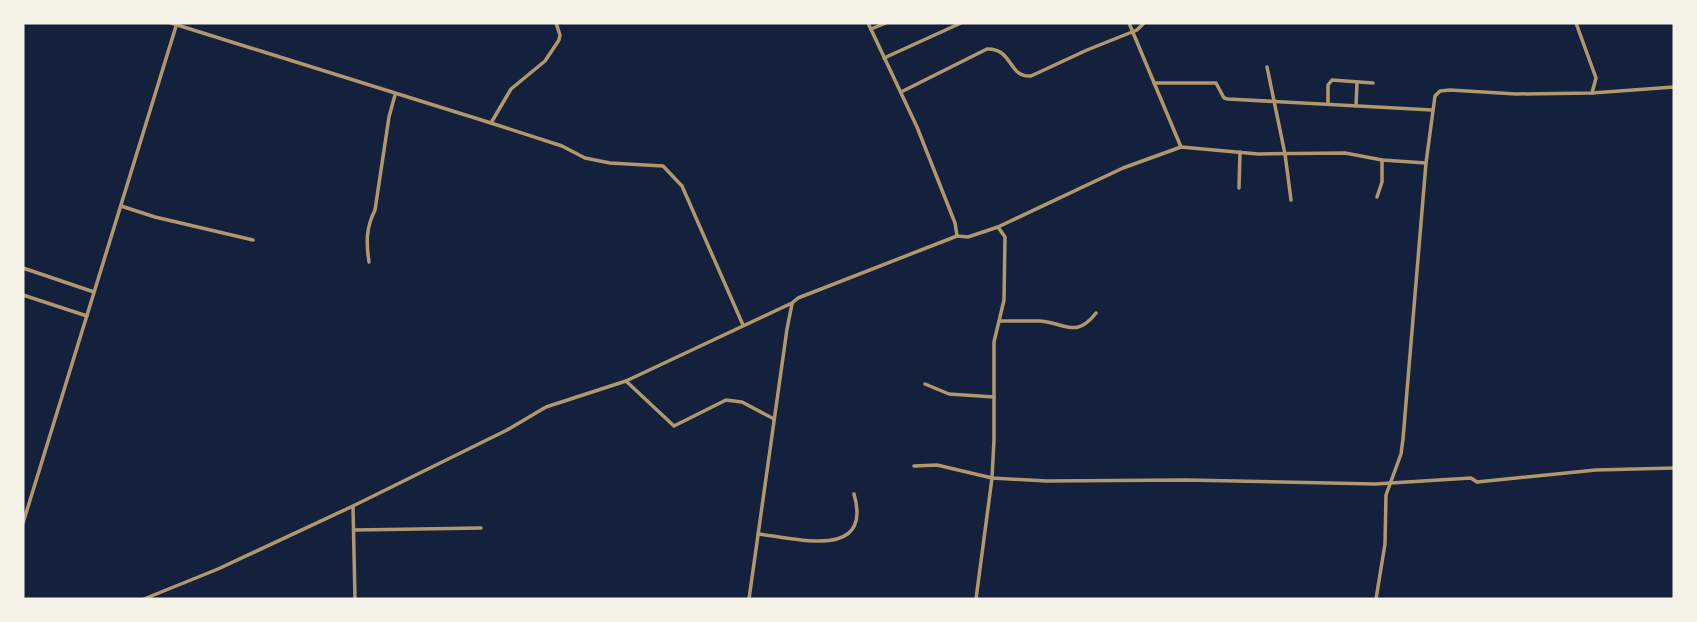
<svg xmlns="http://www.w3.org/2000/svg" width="1697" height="622" font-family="Georgia,serif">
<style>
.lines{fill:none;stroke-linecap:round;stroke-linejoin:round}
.minor{stroke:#b1986c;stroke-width:3.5}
</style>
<rect width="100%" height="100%" fill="#14213d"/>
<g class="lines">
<g class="minor">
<polyline points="171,23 491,123 562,146 585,158 610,163 663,166 682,186 743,325"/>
<polyline points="868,23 917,127 955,223 957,236"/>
<polyline points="1129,23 1181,147"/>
<polyline points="1576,23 1596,78 1592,93"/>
<polyline points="871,29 886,23"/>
<polyline points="884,58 961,23"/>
<polyline points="1267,67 1285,154 1291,200"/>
<polyline points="1154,83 1216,83 1224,98 1228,99 1432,110"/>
<path d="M901,92l86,-43c26,-1 21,29 44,27l56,-26 50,-20 7,-7"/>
<polyline points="1328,104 1328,85 1332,80 1373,83"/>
<polyline points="1356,106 1357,83"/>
<polyline points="491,123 511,89 545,61 559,40 560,35 556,23"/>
<polyline points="1239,188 1240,152"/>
<polyline points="1377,197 1382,182 1382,160"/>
<polyline points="121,206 155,217 253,240"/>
<path d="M369,262c-3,-20 -3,-34 6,-52l14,-93 6,-22"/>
<polyline points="23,268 94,292"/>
<polyline points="23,295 87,316"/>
<path d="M1000,321c13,0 27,0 40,0 26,2 36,18 56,-8"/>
<polyline points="626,381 674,426 726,400 742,402 774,419"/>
<polyline points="925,384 949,394 994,397"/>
<polyline points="914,466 937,465 992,478 1046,481 1186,480 1375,484 1471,478 1477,482 1596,470 1674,468"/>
<polyline points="353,507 355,599"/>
<polyline points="23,523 177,23"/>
<polyline points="355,530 481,528"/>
<path d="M758,534c39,4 115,27 96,-40"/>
<polyline points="144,599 218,569 353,506 507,430 546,407 626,381 792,303 798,298 957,236 968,237 998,227 1123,168 1181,147 1258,154 1345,153 1382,160 1426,163"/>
<polyline points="749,599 787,329 792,304"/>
<polyline points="976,599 992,478 994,440 994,342 1004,300 1005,237 998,227"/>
<polyline points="1376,599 1385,544 1386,495 1401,454 1403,439 1426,163 1435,96 1440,91 1450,90 1516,94 1592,93 1674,87"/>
</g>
</g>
<rect width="1697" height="622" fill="none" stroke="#f6f1e7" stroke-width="49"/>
</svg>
